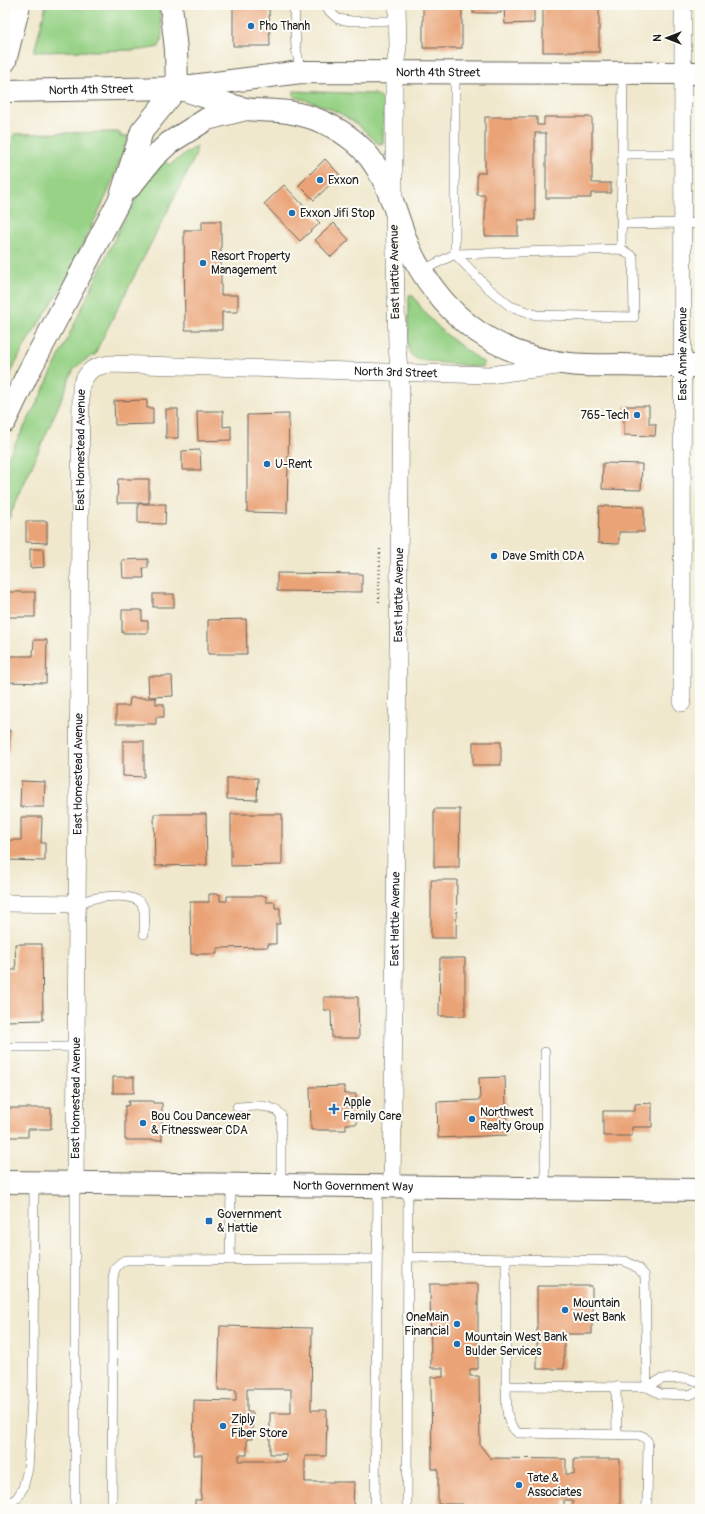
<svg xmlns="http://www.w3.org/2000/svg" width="705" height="1514" font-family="Pangolin,sans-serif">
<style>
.green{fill:#97d286;stroke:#5a7751}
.building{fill:#eaa376;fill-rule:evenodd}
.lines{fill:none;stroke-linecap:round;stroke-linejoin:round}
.lane-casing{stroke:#66635a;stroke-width:10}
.street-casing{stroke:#66635a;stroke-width:18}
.secondary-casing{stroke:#66635a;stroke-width:24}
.primary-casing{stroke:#66635a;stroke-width:24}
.highway-casing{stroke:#66635a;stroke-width:24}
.path{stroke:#66635a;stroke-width:2.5;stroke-dasharray:1 3;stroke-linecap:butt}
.lane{stroke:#fff;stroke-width:9}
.street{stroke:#fff;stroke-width:17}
.secondary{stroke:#fff;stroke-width:22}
.primary{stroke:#fff;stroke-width:22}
.highway{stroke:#fff;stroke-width:22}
.poi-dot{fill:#1f6fb2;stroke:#fdfcf7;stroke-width:1.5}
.labels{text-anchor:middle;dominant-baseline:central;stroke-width:4;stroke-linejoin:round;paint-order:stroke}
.poi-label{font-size:12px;fill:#1c1c1c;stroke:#fdfcf7;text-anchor:start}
.street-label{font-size:12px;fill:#1c1c1c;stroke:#fdfcf7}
</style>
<rect width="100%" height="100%" fill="#fdfcf7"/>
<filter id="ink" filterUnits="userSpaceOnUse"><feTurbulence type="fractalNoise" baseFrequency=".025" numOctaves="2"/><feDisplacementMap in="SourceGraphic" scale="8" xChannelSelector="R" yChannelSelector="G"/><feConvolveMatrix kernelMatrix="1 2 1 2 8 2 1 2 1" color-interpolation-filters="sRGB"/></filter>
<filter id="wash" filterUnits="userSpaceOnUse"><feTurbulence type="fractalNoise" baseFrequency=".012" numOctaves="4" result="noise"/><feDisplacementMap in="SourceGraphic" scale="16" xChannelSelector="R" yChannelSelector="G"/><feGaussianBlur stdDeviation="0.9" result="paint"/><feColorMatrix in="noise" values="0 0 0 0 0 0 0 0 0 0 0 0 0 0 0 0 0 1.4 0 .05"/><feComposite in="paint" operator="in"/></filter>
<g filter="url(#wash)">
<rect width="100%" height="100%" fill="#f0e8cd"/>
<g class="green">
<path d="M46,5h113c1,14 6,30 0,42l-17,3 -108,2z"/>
<path d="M294,91l80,3c5,2 9,4 10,10l-1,39 -4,1c-7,-5 -12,-12 -19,-17 -19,-16 -42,-24 -66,-30z"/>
<polygon points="115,132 119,132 121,134 120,137 129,136 108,192 63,286 25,345 5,385 5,170 14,134"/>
<path d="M197,146l-2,11 -98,192 -1,5c-22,12 -23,13 -31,37l-60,136v-64l35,-66 79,-168 29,-51 17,-18 4,5z"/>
<path d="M409,295h3l2,2c17,28 43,47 69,65l1,4 -6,1 -59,-7 -8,-5 -3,-9z"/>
</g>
<g id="blocks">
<g class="building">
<rect x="423" y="5" width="39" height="43"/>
<rect x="473" y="5" width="28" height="8"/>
<polygon points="516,5 534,5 534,23 505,24 504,8 516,8"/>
<rect x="543" y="5" width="56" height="47"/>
<polygon points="233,6 269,6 270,46 233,46"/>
<polygon points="485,117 537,117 537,125 544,125 544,117 592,117 592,183 611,183 611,193 591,193 591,198 546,198 546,133 535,133 535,220 518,220 518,236 485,236 485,195 477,195 477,173 485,173"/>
<polygon points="325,159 340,175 314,200 299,185"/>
<polygon points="284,185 320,223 300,241 264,204"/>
<polygon points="202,221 221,221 221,295 238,295 238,312 222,312 222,330 185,330 184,230 202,230"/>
<polygon points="334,223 349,240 331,257 315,240"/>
<polygon points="147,400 147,408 153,408 153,424 115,425 114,401"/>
<polygon points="624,406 649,406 649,424 656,424 655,436 624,435"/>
<rect x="166" y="409" width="12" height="29"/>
<polygon points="197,411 223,411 223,427 231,426 231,440 198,441"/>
<polygon points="289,414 287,513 247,512 247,415"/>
<polygon points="200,450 201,470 182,470 182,451"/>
<polygon points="603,463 642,464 641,490 602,489"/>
<polygon points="118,479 149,479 149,503 117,503"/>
<polygon points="138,504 166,504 165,524 138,523"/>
<polygon points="599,506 644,507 644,532 619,532 619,544 598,543"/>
<polygon points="26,521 47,521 47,543 26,542"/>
<polygon points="30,549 43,549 44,567 30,568"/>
<polygon points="148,559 148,568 143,568 144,578 123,578 122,560"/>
<polygon points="277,573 362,574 362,592 277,591"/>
<rect x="5" y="592" width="30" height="25"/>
<rect x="153" y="594" width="21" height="13"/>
<polygon points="122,610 142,610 142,621 148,621 148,633 122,633"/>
<polygon points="246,619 247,654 208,654 208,620"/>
<polygon points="34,640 47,640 46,683 7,682 7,656 33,656"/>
<polygon points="148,676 172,676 173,696 149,697"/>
<polygon points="130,698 156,698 156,704 164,704 164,717 156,717 156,724 116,724 116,706 129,706"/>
<polygon points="5,730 10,730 9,752 5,752"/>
<polygon points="123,741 144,741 144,777 123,776"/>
<rect x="473" y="742" width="28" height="23"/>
<polygon points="227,778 258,778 257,800 227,799"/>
<polygon points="21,781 45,782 44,807 20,807"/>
<polygon points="434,809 460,809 459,867 434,867"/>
<polygon points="154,814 206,814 207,865 155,866"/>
<polygon points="231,814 282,814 282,865 231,866"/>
<polygon points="21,817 42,817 41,843 45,843 45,861 5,860 5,840 21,840"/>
<polygon points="431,880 457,880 456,938 431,938"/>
<polygon points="209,894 220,894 220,901 227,901 227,896 266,896 266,902 275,902 275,908 280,908 280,924 276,924 276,944 268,944 268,947 217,948 217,954 191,954 190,902 209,902"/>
<polygon points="15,944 42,944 43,1020 6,1021 5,970 16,970"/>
<polygon points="440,958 465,958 465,1016 439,1016"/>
<polygon points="324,997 358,997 359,1038 332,1038 331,1010 324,1010"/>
<rect x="113" y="1077" width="21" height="16"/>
<polygon points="505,1077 507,1135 438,1138 437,1102 480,1100 479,1078"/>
<polygon points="344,1086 344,1094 356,1094 357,1124 346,1124 346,1130 311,1130 310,1087"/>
<polygon points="128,1101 153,1101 153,1103 162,1103 162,1140 125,1140 125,1106 129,1105"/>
<polygon points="652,1103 652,1127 632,1127 632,1136 603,1136 603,1111 635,1111 635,1104"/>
<polygon points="5,1108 51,1108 51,1129 28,1129 28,1137 5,1137"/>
<polygon points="430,1284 478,1284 478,1369 470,1369 470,1376 479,1376 480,1445 490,1458 566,1459 566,1474 574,1474 574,1459 620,1459 620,1509 573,1509 573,1500 564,1500 564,1509 463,1509 463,1504 438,1504 438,1469 432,1469 431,1377 443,1377 443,1368 431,1368"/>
<polygon points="537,1286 592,1286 592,1334 564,1334 564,1369 537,1369"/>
<path d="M220,1326l92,2 -1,82h16l-1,46h-21v26h49l-1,27h-158v-9h6l1,-45h-9l1,-55 42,1v-11h-18zM247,1389h44v24h-21v41h16v7h-47v-6h8v-16h5l1,-27h-6z"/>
</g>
</g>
</g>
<g filter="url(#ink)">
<use href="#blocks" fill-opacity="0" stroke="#66635a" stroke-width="1"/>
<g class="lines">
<defs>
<g id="lane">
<polyline points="294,5 296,48 301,72"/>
<polyline points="328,5 328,10 338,19 352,21 398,21"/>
<polyline points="622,154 684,154"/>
<polyline points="622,224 684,223 700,224"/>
<polygon points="621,249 633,257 634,317 536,315 510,306 488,288 455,254"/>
<polyline points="621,249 623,73"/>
<polyline points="421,271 455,254 455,71"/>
<path d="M78,904c6,-2 12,-6 18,-6 11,-2 37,-4 45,5 6,8 3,22 3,31"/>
<polyline points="5,1047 77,1047"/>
<path d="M237,1107c14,0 34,-5 44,8v70"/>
<polyline points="545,1188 545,1052"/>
<polyline points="408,1257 625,1261 638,1268 645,1276 647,1387 506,1386 506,1259"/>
<polyline points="230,1260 231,1185"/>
<polyline points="700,1382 687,1378 662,1379 647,1387 661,1394 688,1395 700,1391"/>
<path d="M506,1386c1,17 -2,36 12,47l121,2 5,2 4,5 -1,62 -2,5"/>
<polyline points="616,1386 617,1435"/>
<polyline points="5,1506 17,1498 23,1488 28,1469 33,1381 34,1182"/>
<polyline points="75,1509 75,1183"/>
<path d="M112,1509l1,-230c1,-10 3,-14 12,-19l252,-1"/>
<polyline points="375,1509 378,1186"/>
<polyline points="407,1509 408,1187"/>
</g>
<g id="street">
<path id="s1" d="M682,703l1,-698"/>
<polyline points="5,903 78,904"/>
<path id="s2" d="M75,1183l6,-798c8,-16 11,-18 29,-21l379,11 68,-9"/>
<path id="s3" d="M392,1186l9,-796 -4,-43 -3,-141v-133l4,-26 -1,-42"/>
</g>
<g id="secondary">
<path id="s4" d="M184,87l117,-15 399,1"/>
<path d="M177,88c23,6 46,16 69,21 13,2 28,1 42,3 25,4 48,14 67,30 32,27 39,69 54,106 7,16 17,31 27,44 33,43 80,67 134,72 16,2 32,1 49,1 27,1 54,1 81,1"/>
<path id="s5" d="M5,1182l695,8"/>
</g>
<g id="primary">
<path id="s6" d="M5,91l172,-3"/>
</g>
<g id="highway">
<polyline points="5,61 19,5"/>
<polyline points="130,187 153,158 169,143 207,119 246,109"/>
<polyline points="5,421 27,375 120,199 142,131 177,88 176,50 171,5"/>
</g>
</defs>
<use href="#lane" class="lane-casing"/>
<use href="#street" class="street-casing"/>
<use href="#secondary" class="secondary-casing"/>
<use href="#primary" class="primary-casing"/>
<use href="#highway" class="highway-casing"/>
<polyline class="path" points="379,602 380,549"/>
<use href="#lane" class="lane"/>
<use href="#street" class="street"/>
<use href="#secondary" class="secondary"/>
<use href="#primary" class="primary"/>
<use href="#highway" class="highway"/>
</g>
</g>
<g class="poi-dot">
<circle cx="251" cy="26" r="4"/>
<circle cx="320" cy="180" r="4"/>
<circle cx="292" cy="213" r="4"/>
<circle cx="203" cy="263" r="4"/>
<circle cx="637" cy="415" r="4"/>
<circle cx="267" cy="464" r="4"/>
<circle cx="494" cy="556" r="4"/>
<path d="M332 1103h4v4h4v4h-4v4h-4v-4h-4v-4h4z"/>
<circle cx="472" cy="1119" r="4"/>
<circle cx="143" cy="1123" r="4"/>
<rect x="205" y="1217" width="8" height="8" rx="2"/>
<circle cx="565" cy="1310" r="4"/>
<circle cx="457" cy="1324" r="4"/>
<circle cx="457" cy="1344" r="4"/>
<circle cx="223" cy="1426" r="4"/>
<circle cx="519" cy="1485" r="4"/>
</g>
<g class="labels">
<g class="poi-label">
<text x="259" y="26">Pho Thanh</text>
<text x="328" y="180">Exxon</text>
<text x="300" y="213">Exxon Jifi Stop</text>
<text x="211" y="256">Resort Property<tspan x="211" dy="14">Management</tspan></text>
<text x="629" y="415" text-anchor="end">765-Tech</text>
<text x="275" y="464">U-Rent</text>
<text x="502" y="556">Dave Smith CDA</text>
<text x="343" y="1102">Apple<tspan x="343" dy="14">Family Care</tspan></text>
<text x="480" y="1112">Northwest<tspan x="480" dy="14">Realty Group</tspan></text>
<text x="151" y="1116">Bou Cou Dancewear<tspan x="151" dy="14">&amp; Fitnesswear CDA</tspan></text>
<text x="217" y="1214">Government<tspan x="217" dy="14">&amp; Hattie</tspan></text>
<text x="573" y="1303">Mountain<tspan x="573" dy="14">West Bank</tspan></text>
<text x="449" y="1317" text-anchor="end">OneMain<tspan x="449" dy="14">Financial</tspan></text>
<text x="465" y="1337">Mountain West Bank<tspan x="465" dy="14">Bulder Services</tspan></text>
<text x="231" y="1419">Ziply<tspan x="231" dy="14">Fiber Store</tspan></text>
<text x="527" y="1478">Tate &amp;<tspan x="527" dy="14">Associates</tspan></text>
</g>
<g class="street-label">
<text stroke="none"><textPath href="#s4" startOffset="255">North 4th Street</textPath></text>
<text stroke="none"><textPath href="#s6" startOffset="86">North 4th Street</textPath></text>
<text transform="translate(395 272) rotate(-91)">East Hattie Avenue</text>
<text stroke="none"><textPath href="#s1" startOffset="349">East Annie Avenue</textPath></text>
<text stroke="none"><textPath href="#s2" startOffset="1122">North 3rd Street</textPath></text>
<text stroke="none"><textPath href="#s2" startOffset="733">East Homestead Avenue</textPath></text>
<text stroke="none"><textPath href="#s3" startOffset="591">East Hattie Avenue</textPath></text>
<text stroke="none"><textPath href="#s2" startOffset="409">East Homestead Avenue</textPath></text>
<text stroke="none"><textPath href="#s3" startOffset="267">East Hattie Avenue</textPath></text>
<text stroke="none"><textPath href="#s2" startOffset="85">East Homestead Avenue</textPath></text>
<text stroke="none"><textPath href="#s5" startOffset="348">North Government Way</textPath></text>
</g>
</g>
<rect width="705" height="1514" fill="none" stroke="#fdfcf7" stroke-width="20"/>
<g transform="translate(667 38) rotate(270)" stroke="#fdfcf7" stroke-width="3" paint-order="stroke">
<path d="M0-3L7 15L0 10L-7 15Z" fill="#1c1c1c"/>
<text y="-6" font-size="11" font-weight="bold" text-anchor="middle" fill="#1c1c1c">N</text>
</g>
</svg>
